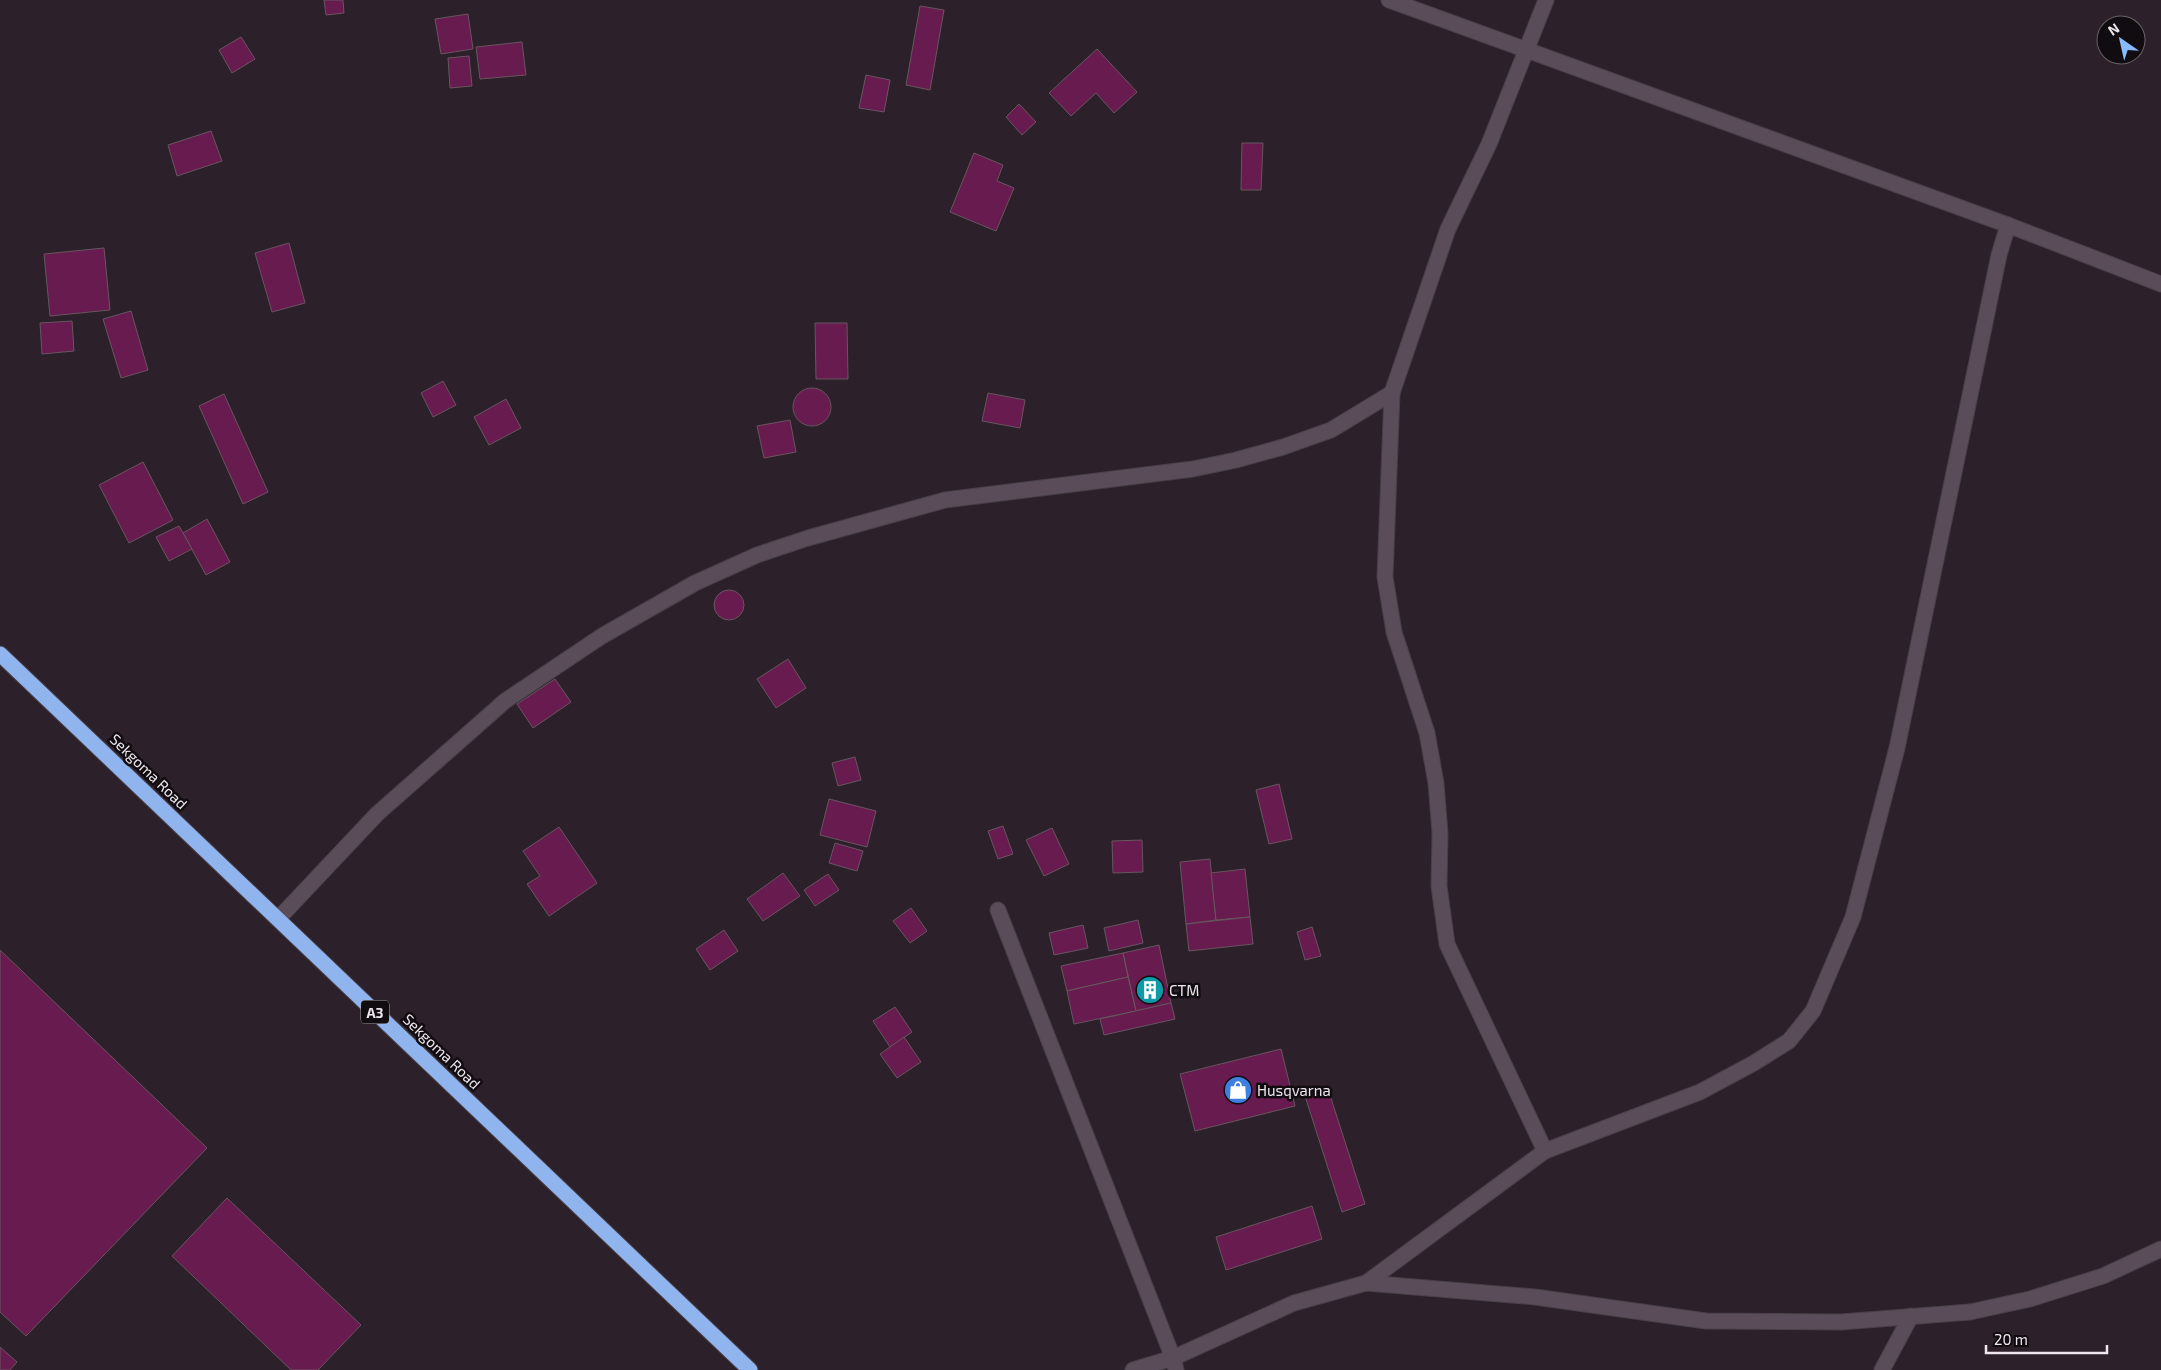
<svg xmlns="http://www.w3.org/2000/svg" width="2161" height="1370" font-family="'Exo 2',sans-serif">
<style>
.building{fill:#681b4e;stroke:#675660}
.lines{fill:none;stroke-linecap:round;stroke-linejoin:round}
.minor-casing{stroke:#483f47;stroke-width:17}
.highway-casing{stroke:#483f47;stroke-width:17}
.minor{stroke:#5a4c58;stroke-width:15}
.highway{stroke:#90b5ee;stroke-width:15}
.labels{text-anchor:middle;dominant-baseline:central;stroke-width:5;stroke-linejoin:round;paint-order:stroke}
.shield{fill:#110c10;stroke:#aca5ab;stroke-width:1}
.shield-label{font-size:14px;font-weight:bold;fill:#eee6ed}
.street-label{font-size:15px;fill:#eee6ed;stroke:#110c10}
.poi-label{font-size:15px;fill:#eee6ed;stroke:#110c10;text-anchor:start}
</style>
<rect width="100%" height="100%" fill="#2c202b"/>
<g class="building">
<polygon points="324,0 343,0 344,13 326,15"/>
<polygon points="920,6 944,10 930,90 906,85"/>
<polygon points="468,14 473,49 441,54 435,19"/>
<polygon points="241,37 255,59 232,73 219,50"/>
<polygon points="522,42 526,75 480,79 476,47"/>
<polygon points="1097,49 1137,92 1114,113 1096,93 1071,116 1049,93"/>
<polygon points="469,56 472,86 450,88 448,58"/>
<polygon points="866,75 890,80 884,112 859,108"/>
<polygon points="1019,104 1036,122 1022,135 1006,117"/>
<polygon points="211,131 222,161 177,176 168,145"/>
<polygon points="1242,143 1263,143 1261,190 1241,190"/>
<polygon points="974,153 1003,165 997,181 1014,188 996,231 950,212"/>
<polygon points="289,243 305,303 272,312 255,253"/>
<polygon points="104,248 110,310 50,316 44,254"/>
<polygon points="131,311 148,370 121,378 103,319"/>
<polygon points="72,321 74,351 42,354 40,323"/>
<polygon points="815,323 847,323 848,379 816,379"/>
<polygon points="443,381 456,405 433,417 421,393"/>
<circle cx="812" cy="407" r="19"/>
<polygon points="988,393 1025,400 1020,428 982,421"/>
<polygon points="224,394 268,492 243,504 199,406"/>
<polygon points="506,399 521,428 489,445 474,417"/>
<polygon points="790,420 796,452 764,458 757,426"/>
<polygon points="143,462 173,520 129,543 99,485"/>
<polygon points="207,519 230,562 206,575 183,533"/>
<polygon points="179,526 192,549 169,561 156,537"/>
<circle cx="729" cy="605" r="15"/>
<polygon points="788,659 806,688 776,708 757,679"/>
<polygon points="555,679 571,702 533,728 517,704"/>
<polygon points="855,757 861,780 838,786 832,763"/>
<polygon points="1279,784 1292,839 1269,844 1256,790"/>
<polygon points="829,799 876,811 867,847 820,835"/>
<polygon points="1003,826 1013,854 998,859 988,831"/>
<polygon points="559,827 597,883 549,916 527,884 540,876 523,851"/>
<polygon points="1052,828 1069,864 1044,876 1026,840"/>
<polygon points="1142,840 1143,872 1113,873 1112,841"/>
<polygon points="835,843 863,851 857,871 829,863"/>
<polygon points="1210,859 1216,920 1186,924 1180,862"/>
<polygon points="1245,869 1250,917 1216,920 1211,873"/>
<polygon points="783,873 800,896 763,921 747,899"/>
<polygon points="828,874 839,890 815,906 804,890"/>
<polygon points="911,908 927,931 910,943 893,921"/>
<polygon points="1250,917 1253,944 1189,951 1186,924"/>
<polygon points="1138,920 1143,943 1109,951 1104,928"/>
<polygon points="1083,925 1088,948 1054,955 1049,933"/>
<polygon points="1312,927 1321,956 1305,960 1297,932"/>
<polygon points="724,930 738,951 710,970 696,949"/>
<polygon points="1159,945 1171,1003 1136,1011 1123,953"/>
<polygon points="0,950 207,1148 26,1336 0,1312"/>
<polygon points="1123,953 1128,977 1067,991 1061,966"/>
<polygon points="1128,977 1136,1011 1074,1024 1067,991"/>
<polygon points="1171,1003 1175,1019 1104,1035 1100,1019"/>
<polygon points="895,1007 912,1032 890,1047 873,1021"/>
<polygon points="904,1037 921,1062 897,1078 880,1054"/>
<polygon points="1281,1049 1295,1106 1195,1131 1180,1074"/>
<polygon points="1328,1089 1365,1204 1342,1212 1305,1096"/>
<polygon points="227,1198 361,1325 318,1370 291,1370 172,1256"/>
<polygon points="1312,1206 1322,1239 1226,1270 1216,1237"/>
<polygon points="0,1347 17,1362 10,1370 0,1370"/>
</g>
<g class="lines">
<defs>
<g id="minor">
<polyline points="1389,0 2008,225 2161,284"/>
<polyline points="998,910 1173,1358 1176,1370"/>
<polyline points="278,919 377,814 505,701 602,636 695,583 757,555 808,538 945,500 1193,469 1236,460 1283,447 1331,430 1392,393"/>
<polyline points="1545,1151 1447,944 1439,886 1440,833 1436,783 1427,733 1394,632 1385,577 1392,393 1448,229 1489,144 1546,0"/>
<polyline points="1366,1283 1535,1297 1706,1321 1841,1322 1970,1312 2030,1299 2103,1276 2161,1249"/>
<polyline points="1133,1370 1173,1358 1294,1303 1366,1283 1545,1151 1700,1092 1754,1063 1789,1041 1813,1011 1853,917 1897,748 1999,255 2008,225"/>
<polyline points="1882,1370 1911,1316"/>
</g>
<polyline id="highway" points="0,654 750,1370"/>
</defs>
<use href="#minor" class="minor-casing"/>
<use href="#highway" class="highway-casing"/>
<use href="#minor" class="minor"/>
<use href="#highway" class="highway"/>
</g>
<defs>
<symbol id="building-disc" viewBox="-11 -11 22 22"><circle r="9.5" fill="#0f9aa8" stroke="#110c10"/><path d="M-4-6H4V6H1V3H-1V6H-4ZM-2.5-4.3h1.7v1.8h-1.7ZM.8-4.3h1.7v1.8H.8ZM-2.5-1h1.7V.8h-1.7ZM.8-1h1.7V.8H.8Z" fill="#fff"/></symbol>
<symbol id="shop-disc" viewBox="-11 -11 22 22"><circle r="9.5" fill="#3f7fe0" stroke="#110c10"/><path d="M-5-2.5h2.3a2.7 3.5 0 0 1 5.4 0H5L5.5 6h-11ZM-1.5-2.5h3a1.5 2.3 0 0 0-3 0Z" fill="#fff"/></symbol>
</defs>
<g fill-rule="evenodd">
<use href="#building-disc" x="1134" y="974" width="32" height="32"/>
<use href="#shop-disc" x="1222" y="1074" width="32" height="32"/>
</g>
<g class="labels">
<rect class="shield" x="361" y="1000.5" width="28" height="23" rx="4"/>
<g class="shield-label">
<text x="375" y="1012">A3</text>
</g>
<g class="street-label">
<text transform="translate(149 771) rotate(44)">Sekgoma Road</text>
<text transform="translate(442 1051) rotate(44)">Sekgoma Road</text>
</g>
<g class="poi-label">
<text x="1169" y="990">CTM</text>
<text x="1257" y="1090">Husqvarna</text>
</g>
</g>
<g transform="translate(2121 40) rotate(326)"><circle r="24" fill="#110c10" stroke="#696368"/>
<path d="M0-4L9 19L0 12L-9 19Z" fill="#87bbfb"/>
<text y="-8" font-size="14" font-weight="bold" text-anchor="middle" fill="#eee6ed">N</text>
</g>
<path d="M1986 1345v8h121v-8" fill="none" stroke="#eee6ed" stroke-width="2.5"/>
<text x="1994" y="1345" font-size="15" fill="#eee6ed" stroke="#110c10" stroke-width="4" paint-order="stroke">20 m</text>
</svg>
